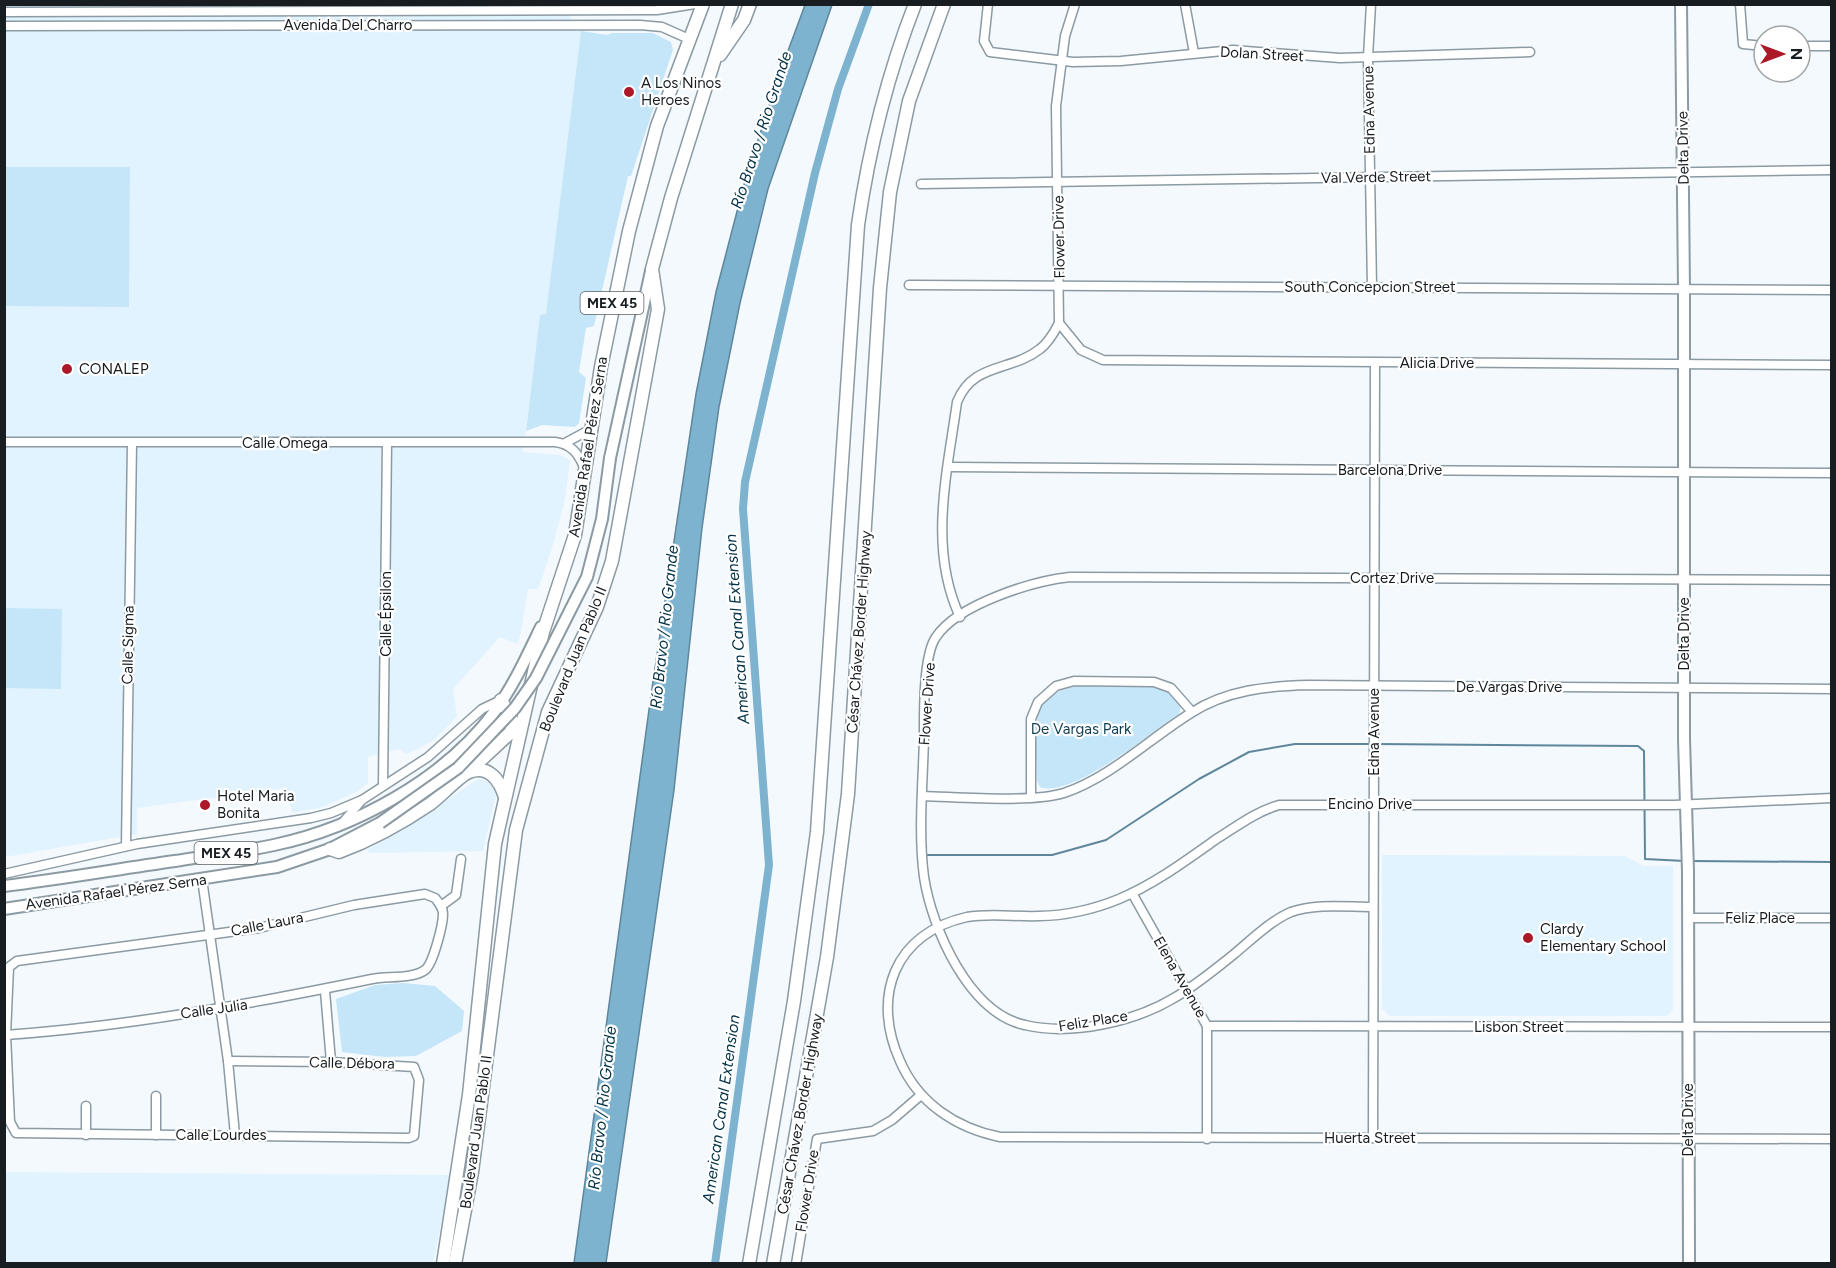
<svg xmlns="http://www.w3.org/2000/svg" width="1836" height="1268" font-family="Figtree,sans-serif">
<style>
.built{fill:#e0f3ff}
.green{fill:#c5e6f8}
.water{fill:#7eb3d0;stroke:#5f869b;stroke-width:1.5}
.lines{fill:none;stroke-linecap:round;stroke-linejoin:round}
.stream{stroke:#5f869b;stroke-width:2}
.canal{stroke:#7eb3d0;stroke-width:8}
.minor-casing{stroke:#8b9aa3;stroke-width:11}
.major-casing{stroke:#8b9aa3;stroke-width:14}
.highway-casing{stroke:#8b9aa3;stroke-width:15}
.minor{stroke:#fff;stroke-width:8}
.major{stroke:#fff;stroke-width:10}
.highway{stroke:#fff;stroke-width:12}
.major-bridge-casing{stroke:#8b9aa3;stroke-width:14;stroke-linecap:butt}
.major-bridge{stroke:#fff;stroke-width:10}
.poi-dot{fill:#ac1827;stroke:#fff;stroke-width:2}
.labels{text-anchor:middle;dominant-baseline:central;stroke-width:4.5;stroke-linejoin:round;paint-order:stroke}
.shield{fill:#fff;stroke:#5d6163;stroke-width:1.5}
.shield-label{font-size:14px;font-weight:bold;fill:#171d20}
.street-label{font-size:15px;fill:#171d20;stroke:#fff}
.poi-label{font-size:15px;fill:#171d20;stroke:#fff;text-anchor:start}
.park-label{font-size:15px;fill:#123e53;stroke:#fff}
.water-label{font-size:16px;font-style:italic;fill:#033246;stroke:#fff}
</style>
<rect width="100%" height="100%" fill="#f3f9fd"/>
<g class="built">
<polygon points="5,5 571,5 571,31 581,31 546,315 540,315 523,452 561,455 570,460 565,499 554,542 538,589 528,589 521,633 517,644 500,637 453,689 457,716 433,741 407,754 399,749 368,757 368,783 358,791 323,807 292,813 286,788 137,808 137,834 5,857 4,306 129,306 130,167 5,167"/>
<polygon points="478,779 495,782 497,790 483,851 369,853 367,850 403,830"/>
<polygon points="1382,855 1625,856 1644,866 1673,866 1673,1010 1667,1016 1390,1016 1382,1009"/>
<polygon points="5,1172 451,1175 433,1263 5,1264"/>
</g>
<g class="green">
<polygon points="581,31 607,35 612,33 653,33 671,42 673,50 631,176 628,176 594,326 586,328 579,372 586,378 579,423 575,427 542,425 526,431 540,315 546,314"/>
<polygon points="5,167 130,167 129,307 5,306"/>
<polygon points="5,608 62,609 61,689 5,688"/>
<path d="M1156,685l18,9 7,12 -2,8c-27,18 -108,85 -139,73l-3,-6c0,-21 -5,-50 2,-70 13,-36 85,-26 117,-26z"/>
<polygon points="403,983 435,986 464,1011 462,1031 416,1056 385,1057 342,1052 336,999 375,985"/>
</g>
<polygon class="water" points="805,5 832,5 768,189 740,303 719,407 702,528 674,790 606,1263 574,1263 651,695 696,394 716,292 746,177 779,75"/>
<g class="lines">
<g class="stream">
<polyline points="1377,744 1638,746 1644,751 1645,859 1685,861"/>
<polyline points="925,855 1052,855 1106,840 1199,779 1249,752 1295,744 1372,744"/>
<polyline points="1690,861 1832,862"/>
</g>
<polyline class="canal" points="715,1264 769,865 743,509 745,482 815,173 838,89 869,4"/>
<defs>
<g id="minor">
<polyline points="988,4 984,41 990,52 1073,62 1121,61 1233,50 1340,58 1530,52"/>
<polyline points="1185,4 1194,53"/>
<polyline points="1371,4 1368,57 1372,287"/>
<polyline points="1740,4 1743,44 1764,46"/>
<polyline points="4,12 657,10 695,4"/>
<polyline points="4,26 640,25 662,27 689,39"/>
<polyline points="1800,46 1832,46"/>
<polyline points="921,184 1832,170"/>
<polyline points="909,285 1832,290"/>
<polyline points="1059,323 1081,350 1103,360 1832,365"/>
<path d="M4,442h551c16,2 23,11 29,25"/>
<polyline points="565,443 593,428"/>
<polyline points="949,467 1832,473"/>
<path d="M960,617c-32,-68 -13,-143 -3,-215 16,-40 54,-30 83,-53 8,-6 14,-16 19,-26l-3,-217 9,-70 10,-32"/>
<polyline points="383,785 387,443"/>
<path d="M923,796c37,1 108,7 141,-3 47,-16 85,-54 127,-80 35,-23 77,-27 118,-28l523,4"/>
<polyline points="1031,797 1031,719 1038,702 1056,686 1074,681 1154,682 1171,688 1192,712"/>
<path d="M1832,798l-158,7h-395c-24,7 -43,22 -64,35 -31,22 -61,44 -96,59 -24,10 -54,17 -80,17 -23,1 -49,-3 -72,1 -73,16 -96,80 -67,144 18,42 56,67 100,76l832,2"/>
<polyline points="344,821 362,800 428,757 482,709 501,700"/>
<polyline points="126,846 132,443"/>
<polyline points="4,874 137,844 311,818 331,813 362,800"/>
<polyline points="202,879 228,1061 235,1135"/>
<polyline points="1132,893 1207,1026 1207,1139"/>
<polyline points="441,906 456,895 461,859"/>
<path d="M1373,907c-26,0 -57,-4 -82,5 -21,9 -41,29 -58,43 -19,15 -38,31 -59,43 -40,24 -103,38 -149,27 -56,-12 -93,-96 -101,-148 -6,-45 -1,-95 0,-140 0,-23 -1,-82 12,-100 22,-33 97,-56 134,-60l762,3"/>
<polyline points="1688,918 1832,918"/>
<polyline points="325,991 331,1062"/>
<polyline points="1207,1026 1832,1027"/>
<path d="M4,1036l2,-1c123,-9 245,-31 366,-56 15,-3 41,0 53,-9 8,-6 18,-45 18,-56 0,-7 -4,-11 -8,-16l-10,-4 -71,11 -95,23 -242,33 -8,6 -3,68 4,87 6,11 393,5 5,-2 5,-56 -5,-13 -83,-5 -103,-1"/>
<polyline points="86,1106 86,1135"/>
<polyline points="156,1135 156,1096"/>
<polyline points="1373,1138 1375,363"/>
<polyline points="796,1264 817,1139 873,1131 892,1120 921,1095"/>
</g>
<g id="major">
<polyline points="1681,4 1684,289 1684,739 1688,871 1689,1264"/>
<polyline points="610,458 651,271"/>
<path d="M4,886c58,-7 114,-17 171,-25 33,-5 66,-9 99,-16 81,-17 171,-66 221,-134 19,-26 32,-55 46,-84"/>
<polyline points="4,909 277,867 330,849 380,823"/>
</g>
<g id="highway">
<polyline points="720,55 744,20 750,4"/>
<polyline points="468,772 511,732 513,722 501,700"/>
<path d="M330,849l9,3c32,-12 63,-29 91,-48 10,-7 29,-28 39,-32 20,-8 31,9 36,25"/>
<polyline points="443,1264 469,1095 495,844 543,632 575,535 601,367 629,231 657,126 703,4"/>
<polyline points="455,1264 472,1172 516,830 548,712 597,607 612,561 658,309 652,269 671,198 732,4"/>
<path d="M749,1264l45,-263 23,-169 41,-607c11,-76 29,-149 57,-221"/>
<polyline points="773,1264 827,957 848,794 880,288 890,192 909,101 944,4"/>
</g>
</defs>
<use href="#minor" class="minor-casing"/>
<use href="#major" class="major-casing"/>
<use href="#highway" class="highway-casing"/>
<use href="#minor" class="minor"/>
<use href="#major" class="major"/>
<use href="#highway" class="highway"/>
<defs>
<polyline id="major-bridge" points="380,823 458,768 515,708 536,678 587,577 602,519 610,458"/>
</defs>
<use href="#major-bridge" class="major-bridge-casing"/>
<use href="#major-bridge" class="major-bridge"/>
</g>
<g class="poi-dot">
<circle cx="629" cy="92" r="6"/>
<circle cx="67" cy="369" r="6"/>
<circle cx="205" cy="805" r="6"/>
<circle cx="1528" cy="938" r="6"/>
</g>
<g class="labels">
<g class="shield">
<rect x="580.5" y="292" width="63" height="22" rx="4.5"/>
<rect x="194.5" y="842" width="63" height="22" rx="4.5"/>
</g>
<g class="shield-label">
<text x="612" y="303">MEX 45</text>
<text x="226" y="853">MEX 45</text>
</g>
<g class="street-label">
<text x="348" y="25">Avenida Del Charro</text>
<text transform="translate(1262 54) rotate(3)">Dolan Street</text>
<text transform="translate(1369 110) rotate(-91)">Edna Avenue</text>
<text transform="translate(1683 148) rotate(-91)">Delta Drive</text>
<text transform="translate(1376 177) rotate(-1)">Val Verde Street</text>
<text transform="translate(1059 237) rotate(-91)">Flower Drive</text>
<text x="1370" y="287">South Concepcion Street</text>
<text x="1437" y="363">Alicia Drive</text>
<text x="285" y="443">Calle Omega</text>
<text transform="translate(588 447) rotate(-81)">Avenida Rafael Pérez Serna</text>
<text x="1390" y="470">Barcelona Drive</text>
<text x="1392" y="578">Cortez Drive</text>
<text transform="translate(386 614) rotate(-90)">Calle Épsilon</text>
<text transform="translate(859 632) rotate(-86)">César Chávez Border Highway</text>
<text transform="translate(1684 634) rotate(-90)">Delta Drive</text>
<text transform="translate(128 645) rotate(-89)">Calle Sigma</text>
<text transform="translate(573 659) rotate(-68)">Boulevard Juan Pablo II</text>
<text x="1509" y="687">De Vargas Drive</text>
<text transform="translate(927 704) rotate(-86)">Flower Drive</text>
<text transform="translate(1374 732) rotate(-90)">Edna Avenue</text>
<text x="1370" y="804">Encino Drive</text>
<text transform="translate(116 892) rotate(-8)">Avenida Rafael Pérez Serna</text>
<text x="1760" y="918">Feliz Place</text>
<text transform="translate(267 924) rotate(-11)">Calle Laura</text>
<text transform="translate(1180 977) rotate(60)">Elena Avenue</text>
<text transform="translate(214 1009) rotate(-8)">Calle Julia</text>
<text transform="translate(1093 1021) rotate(-9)">Feliz Place</text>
<text x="1519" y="1027">Lisbon Street</text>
<text transform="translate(352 1063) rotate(1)">Calle Débora</text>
<text transform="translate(800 1114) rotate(-80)">César Chávez Border Highway</text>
<text transform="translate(1688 1120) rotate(-90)">Delta Drive</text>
<text transform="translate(476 1132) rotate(-82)">Boulevard Juan Pablo II</text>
<text x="221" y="1135">Calle Lourdes</text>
<text x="1370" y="1138">Huerta Street</text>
<text transform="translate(807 1191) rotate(-81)">Flower Drive</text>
</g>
<g class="poi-label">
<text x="641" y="83">A Los Ninos<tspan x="641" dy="17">Heroes</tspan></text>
<text x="79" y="369">CONALEP</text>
<text x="217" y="796">Hotel Maria<tspan x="217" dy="17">Bonita</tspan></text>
<text x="1540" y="929">Clardy<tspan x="1540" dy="17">Elementary School</tspan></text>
</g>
<g class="park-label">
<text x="1081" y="729">De Vargas Park</text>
</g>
<g class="water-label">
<text transform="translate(761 130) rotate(-72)">Río Bravo / Rio Grande</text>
<text transform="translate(664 627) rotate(-84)">Río Bravo / Rio Grande</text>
<text transform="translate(737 629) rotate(-94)">American Canal Extension</text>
<text transform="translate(602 1108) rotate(-84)">Río Bravo / Rio Grande</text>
<text transform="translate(721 1109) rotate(-82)">American Canal Extension</text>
</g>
</g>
<rect width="1836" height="1268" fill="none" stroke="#171d20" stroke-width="12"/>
<g transform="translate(1782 54) rotate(90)"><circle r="28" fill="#ffffff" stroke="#a2a5a6" stroke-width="1.5"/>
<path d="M0-4.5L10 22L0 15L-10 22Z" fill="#ac1827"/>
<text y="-9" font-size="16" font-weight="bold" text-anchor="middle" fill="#171d20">N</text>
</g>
</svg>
